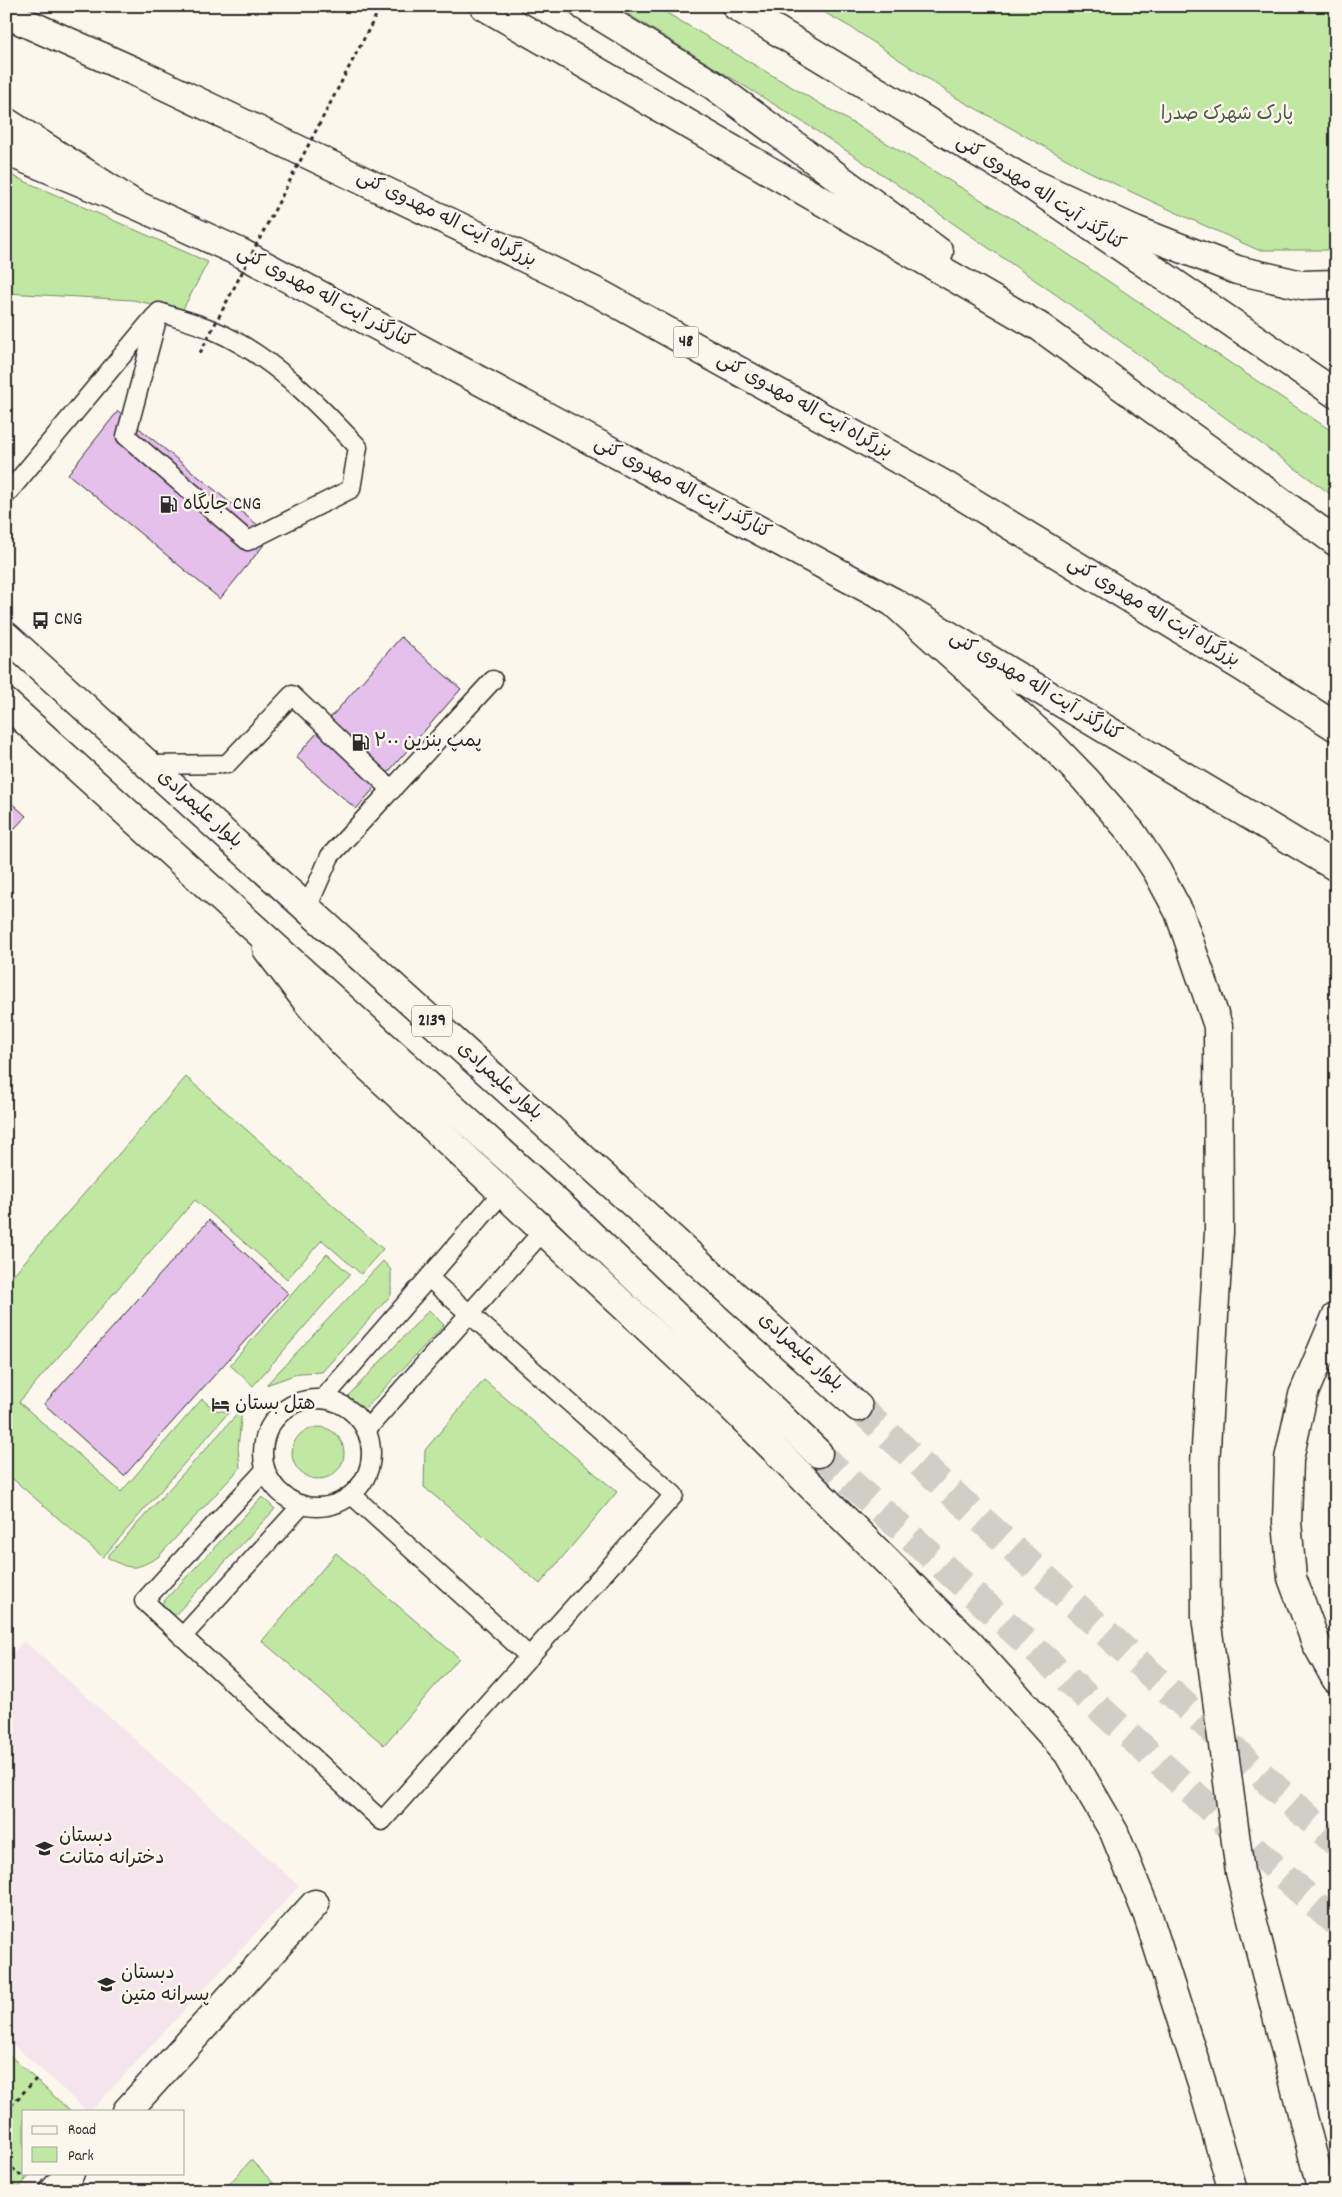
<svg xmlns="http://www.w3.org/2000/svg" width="1342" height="2197" font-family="Dekko,'Playpen Sans Arabic',sans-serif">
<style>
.built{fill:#f4e6ec}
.green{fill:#c0e8a3;stroke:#768a67}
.building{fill:#e4c0eb;stroke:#2b2b2b}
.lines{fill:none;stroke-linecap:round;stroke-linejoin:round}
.primary-tunnel{stroke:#d1cec5;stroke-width:28;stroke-dasharray:28 14;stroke-linecap:butt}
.service-casing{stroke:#2b2b2b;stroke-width:21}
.minor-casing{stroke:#2b2b2b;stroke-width:31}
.primary-casing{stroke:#2b2b2b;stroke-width:31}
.trunk-casing{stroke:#2b2b2b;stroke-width:31}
.path{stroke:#2b2b2b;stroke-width:3;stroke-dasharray:4 4;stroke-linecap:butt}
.service{stroke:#fbf7ec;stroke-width:18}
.minor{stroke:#fbf7ec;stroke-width:28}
.primary{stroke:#fbf7ec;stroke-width:28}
.trunk{stroke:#fbf7ec;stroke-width:28}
.path-bridge{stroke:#2b2b2b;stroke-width:3;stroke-dasharray:4 4;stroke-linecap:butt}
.labels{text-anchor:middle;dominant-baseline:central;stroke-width:5;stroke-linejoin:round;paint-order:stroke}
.shield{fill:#fbf7ec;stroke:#696865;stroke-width:1}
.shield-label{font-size:18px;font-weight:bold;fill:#2b2b2b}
.park-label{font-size:19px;fill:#505a49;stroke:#fbf7ec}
.street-label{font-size:19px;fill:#2b2b2b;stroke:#fbf7ec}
.poi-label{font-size:19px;fill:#2b2b2b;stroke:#fbf7ec;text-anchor:start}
</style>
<rect width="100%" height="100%" fill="#fbf7ec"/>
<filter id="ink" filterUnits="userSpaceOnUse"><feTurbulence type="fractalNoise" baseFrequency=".02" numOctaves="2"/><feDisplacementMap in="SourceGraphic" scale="10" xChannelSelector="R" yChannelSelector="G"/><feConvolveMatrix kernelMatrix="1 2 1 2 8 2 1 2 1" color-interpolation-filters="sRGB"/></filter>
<g filter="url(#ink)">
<polygon class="built" points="24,1641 299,1886 91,2111 87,2111 6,2038 6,1661"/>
<g class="green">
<polygon points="615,6 655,6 927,167 1041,236 1336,434 1336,498 1058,296 889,179 809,126"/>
<polygon points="813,6 1336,6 1336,250 1258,250 1140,196 1088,171 955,97 852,28"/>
<polygon points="6,173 208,262 182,311 133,300 6,293"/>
<polygon points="186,1077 383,1249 361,1274 322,1240 287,1279 195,1200 19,1402 121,1492 202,1399 215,1410 229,1412 103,1557 6,1473 6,1283"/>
<polygon points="327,1254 350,1274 253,1386 230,1365"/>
<polygon points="383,1261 391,1270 391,1295 322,1372 300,1373 266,1385"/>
<polygon points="429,1310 444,1325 364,1410 348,1396"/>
<polygon points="484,1380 617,1492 540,1584 424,1487 425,1450"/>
<path d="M242,1409l-4,39 2,20 -82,89c-24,14 -28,13 -51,0z"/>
<circle cx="318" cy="1453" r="26"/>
<polygon points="262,1497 275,1509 174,1616 161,1604"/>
<polygon points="336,1553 459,1658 384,1745 262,1641"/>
<polygon points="6,2052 70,2111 24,2111 24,2173 32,2173 16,2191 6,2191"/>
<polygon points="251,2160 281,2191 223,2191"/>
</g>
<g class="building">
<polygon points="118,411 271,536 220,599 68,474"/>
<polygon points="401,637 461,689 356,809 296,757"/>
<polygon points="6,798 26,816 6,838"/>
<polygon points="209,1220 288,1293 124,1476 44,1404"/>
</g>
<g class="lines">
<g class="primary-tunnel">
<polyline points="858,1407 1336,1843"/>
<polyline points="818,1453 1336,1923"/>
</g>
<defs>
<g id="service">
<path d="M159,312c18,6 37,11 54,18 58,25 103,72 145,117l-7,42 -103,52 -122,-105z"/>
<polyline points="6,495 155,316"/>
<polyline points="149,765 227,764 292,695 392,790"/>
<polyline points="307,908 330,856 493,680"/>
<circle cx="317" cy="1453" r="54"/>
<polyline points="323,1399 502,1193"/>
<polyline points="366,1430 543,1231"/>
<polyline points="265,1470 144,1601 382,1821 674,1495 429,1278"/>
<polyline points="352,1495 530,1657"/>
<polyline points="182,1637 301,1506"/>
</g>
<g id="minor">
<polyline points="267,949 309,1004 343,1043 732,1407 971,1645 1068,1753 1114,1832 1148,1916 1203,2087 1233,2191"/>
<polyline points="127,2111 315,1904"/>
<polyline points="54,2191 70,2173"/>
</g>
<g id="primary">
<polyline points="736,6 1019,177 1336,394"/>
<polyline points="6,151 134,204 241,253 893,602 1336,867"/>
<polyline points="6,636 858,1407"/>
<polyline points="6,703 564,1209 818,1453"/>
</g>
<g id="trunk">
<polyline points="484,6 1040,327 1336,542"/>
<polyline points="584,6 713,85 939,252"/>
<polyline points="6,14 138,73 600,294 941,483 1241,666 1336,727"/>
<polyline points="6,122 134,204"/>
<polyline points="1019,177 1135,230 1237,270 1302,285 1336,284"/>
<polyline points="893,602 1048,741 1085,779 1132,833 1157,871 1179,912 1218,1026 1219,1232 1205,1464 1206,1617 1240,1872 1322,2191"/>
<polyline points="1336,1317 1303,1395 1289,1459 1287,1522 1292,1578 1316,1643 1336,1679"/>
</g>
</defs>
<use href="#service" class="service-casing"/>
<use href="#minor" class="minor-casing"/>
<use href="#primary" class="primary-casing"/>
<use href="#trunk" class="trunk-casing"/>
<g class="path">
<polyline points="6,2111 36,2079"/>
<polyline points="6,2163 25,2179"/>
</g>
<use href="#service" class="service"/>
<use href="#minor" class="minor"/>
<use href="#primary" class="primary"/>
<use href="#trunk" class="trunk"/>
<polyline class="path-bridge" points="200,353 381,6"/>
</g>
</g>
<defs>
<symbol id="fuel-bare" viewBox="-9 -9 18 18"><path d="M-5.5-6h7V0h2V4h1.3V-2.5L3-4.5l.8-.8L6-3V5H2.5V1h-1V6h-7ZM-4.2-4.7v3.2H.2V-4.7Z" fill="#2b2b2b" stroke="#fbf7ec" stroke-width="2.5" paint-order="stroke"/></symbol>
<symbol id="bus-bare" viewBox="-9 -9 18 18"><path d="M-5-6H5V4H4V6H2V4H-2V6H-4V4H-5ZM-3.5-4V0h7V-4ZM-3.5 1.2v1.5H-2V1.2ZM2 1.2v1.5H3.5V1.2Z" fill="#2b2b2b" stroke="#fbf7ec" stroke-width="2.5" paint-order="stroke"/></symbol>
<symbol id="hotel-bare" viewBox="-9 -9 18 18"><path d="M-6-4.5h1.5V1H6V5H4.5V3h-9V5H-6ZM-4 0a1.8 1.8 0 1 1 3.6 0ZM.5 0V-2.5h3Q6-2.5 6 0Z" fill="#2b2b2b" stroke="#fbf7ec" stroke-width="2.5" paint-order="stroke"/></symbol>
<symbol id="school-bare" viewBox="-9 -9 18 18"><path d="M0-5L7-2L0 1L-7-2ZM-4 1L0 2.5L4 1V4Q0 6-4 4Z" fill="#2b2b2b" stroke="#fbf7ec" stroke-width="2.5" paint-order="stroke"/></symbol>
</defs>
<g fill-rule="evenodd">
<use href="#fuel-bare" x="156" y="492" width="25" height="25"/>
<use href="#bus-bare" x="28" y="608" width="25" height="25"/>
<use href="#fuel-bare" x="348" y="730" width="25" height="25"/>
<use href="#hotel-bare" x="208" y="1392" width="25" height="25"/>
<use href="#school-bare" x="32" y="1836" width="25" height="25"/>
<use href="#school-bare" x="94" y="1972" width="25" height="25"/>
</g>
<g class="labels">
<g class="shield">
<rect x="673.5" y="326.5" width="25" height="31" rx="4"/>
<rect x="412" y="1005.5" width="40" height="31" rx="4"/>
</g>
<g class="shield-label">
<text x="686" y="342">48</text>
<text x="432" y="1021">2139</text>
</g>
<g class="park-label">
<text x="1227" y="115">پارک شهرک صدرا</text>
</g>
<g class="street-label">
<text transform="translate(1040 194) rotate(33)">کنارگذر آیت اله مهدوی کنی</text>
<text transform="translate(446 220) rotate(26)">بزرگراه آیت اله مهدوی کنی</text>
<text transform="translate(325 298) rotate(28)">کنارگذر آیت اله مهدوی کنی</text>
<text transform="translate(804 407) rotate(29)">بزرگراه آیت اله مهدوی کنی</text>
<text transform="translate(682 489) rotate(28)">کنارگذر آیت اله مهدوی کنی</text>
<text transform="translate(1153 613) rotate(31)">بزرگراه آیت اله مهدوی کنی</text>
<text transform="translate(1035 687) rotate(31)">کنارگذر آیت اله مهدوی کنی</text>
<text transform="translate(199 810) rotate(42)">بلوار علیمرادی</text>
<text transform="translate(499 1082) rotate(42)">بلوار علیمرادی</text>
<text transform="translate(800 1353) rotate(42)">بلوار علیمرادی</text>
</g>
<g class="poi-label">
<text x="183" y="505">جایگاه CNG</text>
<text x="54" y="620">CNG</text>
<text x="374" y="742">پمپ بنزین ۲۰۰</text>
<text x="235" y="1405">هتل بستان</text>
<text x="59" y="1837">دبستان<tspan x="59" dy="22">دخترانه متانت</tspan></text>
<text x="121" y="1974">دبستان<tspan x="121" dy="22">پسرانه متین</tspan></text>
</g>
</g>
<rect width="1342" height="2197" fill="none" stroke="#fbf7ec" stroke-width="25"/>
<rect x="12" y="12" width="1317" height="2172" fill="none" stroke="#2b2b2b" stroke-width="2" filter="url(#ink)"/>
<rect x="22" y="2110" width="162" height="65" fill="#fbf7ec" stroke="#a8a59f"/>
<rect x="32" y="2126" width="25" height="8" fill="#fbf7ec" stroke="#a8a59f"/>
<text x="68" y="2134" font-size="15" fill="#2b2b2b">Road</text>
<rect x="32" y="2147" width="25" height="15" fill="#c0e8a3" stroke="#a8a59f"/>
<text x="68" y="2160" font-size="15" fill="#2b2b2b">Park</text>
</svg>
